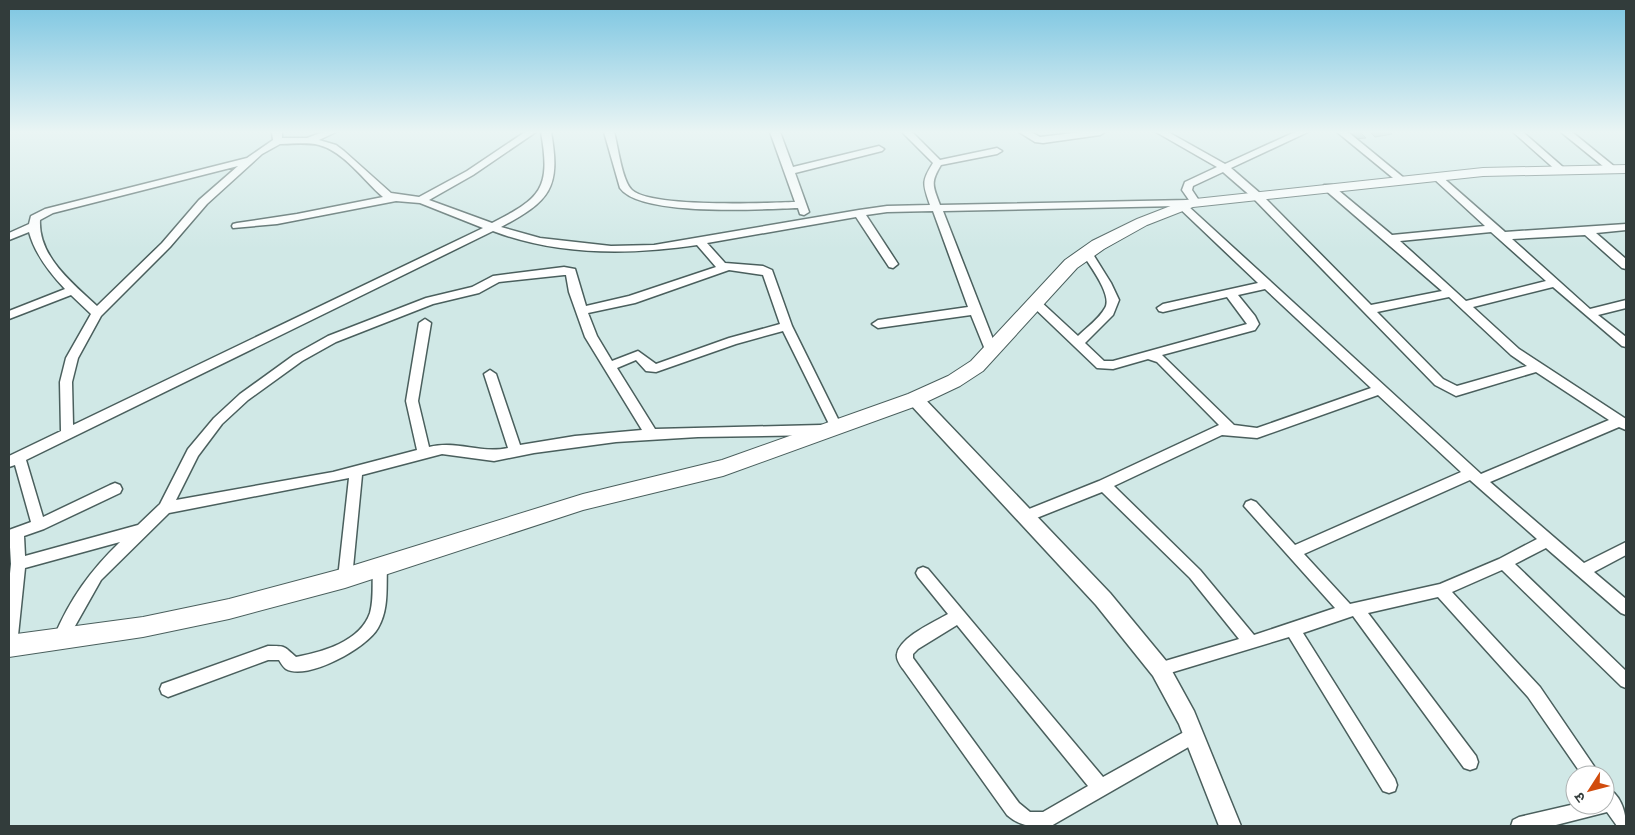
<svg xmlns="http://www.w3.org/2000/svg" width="1635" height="835" font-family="'Playfair Display','Noto Sans Devanagari',serif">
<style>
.building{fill:#97afad;stroke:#6f8583}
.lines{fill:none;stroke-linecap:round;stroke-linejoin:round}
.minor-casing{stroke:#4a5f5d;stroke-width:3}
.tertiary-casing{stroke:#4a5f5d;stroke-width:3}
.secondary-casing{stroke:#4a5f5d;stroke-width:2}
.minor{fill:#fff;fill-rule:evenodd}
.tertiary{fill:#fff;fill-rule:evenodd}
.secondary{fill:#fff;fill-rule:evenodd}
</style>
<rect width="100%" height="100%" fill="#d0e8e6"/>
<g class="building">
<polygon points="1360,132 1366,138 1354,139 1348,134"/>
<polygon points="1370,132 1389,132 1392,134 1375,137"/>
</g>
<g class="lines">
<defs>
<g id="minor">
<path d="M272,132h10v6h25l16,-6h13l-17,8 17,5 8,6 47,42 28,4 48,-26 58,-39h11l-63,43 -44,25 63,23c49,-25 59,-34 49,-91h10c10,56 -1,69 -50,95l39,11 71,8 43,-1 205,-35 28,-4 43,-1c-7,-21 -9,-23 3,-42l-31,-31h10l28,28 57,-12 5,3 -5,3 -56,11c-11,18 -8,21 -1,40l249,-5 -7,-10 3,-8 32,-15 -61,-35h12l57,32 70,-32h13l-77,36 30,26 110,111 71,-14 -118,-102v-4h8l60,50 93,-9 -51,-47v-4h6l65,57 121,-8v6l-30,3 30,26v10l-4,-1 -37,-33 -73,4 78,70 36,-9v8l-28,7 28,22v10l-4,-1 -69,-59 -80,20 46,42 107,70v11l-7,-3 -129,55 94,81 42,-21v13l-32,17 32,27v16l-5,-2 -75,-65 -31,16 111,107v17l-5,-2 -119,-116 -50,22 88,95 60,88h-18l-54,-78 -90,-100 -70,16 108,143 2,6 -2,6 -6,2 -6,-2 -111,-152 -50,17 92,146 2,6 -2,6 -6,2 -6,-2 -94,-154 -129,39 -5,-2 -3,-5 3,-5 84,-25 -49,-61 -88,-86 -73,29 -5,2 -5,-2 -2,-4 2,-4 80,-32 120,-56 -62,-63 -9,-3 -35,10 -16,-1 -68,-65 2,-3h8l39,36c8,-8 21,-17 27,-28 8,-13 -16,-43 -23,-55l5,-4 4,2 20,32 8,17 -6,15 -28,28 19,18h9l134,-37 -20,-27 -64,15 -4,-1 -2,-3 6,-4 95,-21 -81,-77 -234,5 55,141 -6,4 -6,-4 -15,-37 -93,13 -6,-4 6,-4 90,-13 -35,-96 -46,1 -21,3 32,49 -5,4 -4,-1 -33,-50 -149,26 18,20 38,3 9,4 20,56 50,101 -2,3h-8l-49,-99 -47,13 -80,28 -10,-1 -10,-11 -19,8 38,61 166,-4 4,1 2,4 -2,4 -4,1 -123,2 -82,5 -82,11 -40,8 -52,-7 -80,21 -10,103 -2,5 -5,1 -5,-1 -2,-5 11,-100 -180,35 -68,67 -35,62 -5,2 -5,-2 -2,-5c16,-38 36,-66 66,-95l-95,26 -8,77 -3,5 -5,2v-69l2,-19 -2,-34 22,-8 -16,-57 -6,2v-11l52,-25 -1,-49 6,-24 25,-44 -20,-19 -62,24v-8l56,-22c-16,-17 -30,-35 -36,-57l-20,8v-7l20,-9 2,-8 14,-7 202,-51 26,-18zM280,144c13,0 27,-2 39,1 26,7 45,36 64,52l-86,17 -60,9 -4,1 -1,2 1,2 44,-4 119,-23 24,2 63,25 -410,197 -1,-43 6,-24 23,-42 69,-69 37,-43 55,-50zM238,166l-39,34 -37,43 -65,63c-25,-23 -59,-50 -57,-86l13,-7zM1223,172l30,26 182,187 21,11 80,-24 73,48 -128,54 -293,-268 11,-2 1,-2 -8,-12 1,-4zM493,231c65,25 137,24 204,14l19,22 -87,29 -43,10 -11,-37 -11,-2 -71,9 -21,11 -46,11 -98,38 -34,19 -54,39 -26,24 -26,31 -28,55 -22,21 -113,31 -1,-20 20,-7 76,-36 2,-4 -2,-4 -5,-2 -5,2 -67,32 -17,-57zM1491,232l55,49 -80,20 -66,-60zM729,270l34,5 17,49 -51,14 -73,26 -18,-13 -26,10 -15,-25 -9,-23 47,-10zM564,275h2l3,17 16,45 57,93 -67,6 -55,9 -24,-71 -6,-4 -6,4 24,74c-29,6 -50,-8 -79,-1l-11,-46 13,-78 -6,-4 -6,4 -13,78 11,49 -84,22 -157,28 22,-44 24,-32 26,-24 54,-39 34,-19 97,-38 46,-11 20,-11zM1265,289l106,99 -114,40 -23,-3 -72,-70 93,-25 4,-6 -4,-8 -17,-21zM1449,297l62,58 16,11 -70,20 -14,-7 -66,-67zM1378,395l83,77 -166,73 -39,-43 -5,-2 -5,2 -2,4 91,102 -81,27 -54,-65 -86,-84 108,-51 35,3zM1470,480l67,59 -38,20 -59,25 -90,20 -46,-50z"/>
<path d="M604,132h10c4,14 8,49 18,58 20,18 133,13 163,12l-25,-70h10l13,35 86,-21 5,3 -2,2 -87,22 14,39 -5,3 -4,-1 -2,-6c-36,1 -158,9 -178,-20z"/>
<polygon points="1019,132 1031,132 1040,137 1081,132 1105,132 1100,135 1043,143 1035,142"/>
<polygon points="1337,132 1348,132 1404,178 1404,182 1398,182"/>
<polygon points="1513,132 1523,132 1564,168 1564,172 1558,172"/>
<polygon points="1561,132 1572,132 1615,167 1615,171 1609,171"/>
<path d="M380,561l5,2 2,4c-1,21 2,42 -9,61 -11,20 -71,53 -92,41 -3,-2 -5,-6 -7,-9h-11l-100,37 -6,-3 -2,-5 2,-5 106,-38c19,0 15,0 28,11 26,-5 64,-15 74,-44 4,-14 2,-31 3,-46l2,-4z"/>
<path d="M923,567l5,2 175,208 90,-50 6,2 2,6 -2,6 -148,85c-18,1 -30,1 -44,-11l-104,-146c-3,-4 -7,-10 -6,-15 3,-17 37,-32 51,-40l-30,-37 -2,-4 2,-4zM957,625l131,161 -45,26h-13l-11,-9 -106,-145v-4l5,-5z"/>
<path d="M1605,787c15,6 21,24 21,39h-9l-10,-14 -55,14h-41l2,-6 6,-3 56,-13 30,1z"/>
</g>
<polygon id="tertiary" points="915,393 921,395 1110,593 1167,662 1194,711 1241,826 1219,826 1179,724 1153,676 1096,605 909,403 907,399 909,395"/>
<polygon id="secondary" points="1626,165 1626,173 1483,176 1193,207 1147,225 1104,249 1077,268 983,371 960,386 922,404 723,476 583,510 345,588 229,619 143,637 9,657 9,635 143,617 229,599 345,568 583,494 722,460 908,394 948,376 971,361 1065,260 1092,241 1137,219 1186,200 1483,168"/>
</defs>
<use href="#minor" class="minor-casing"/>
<use href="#tertiary" class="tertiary-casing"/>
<use href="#secondary" class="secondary-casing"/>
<use href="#minor" class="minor"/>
<use href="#tertiary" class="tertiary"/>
<use href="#secondary" class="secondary"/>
</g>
<linearGradient id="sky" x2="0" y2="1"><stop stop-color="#7bc5e1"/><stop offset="0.53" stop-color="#eaf5f4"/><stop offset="1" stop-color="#eaf5f4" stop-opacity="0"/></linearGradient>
<rect width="1635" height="249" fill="url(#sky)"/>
<rect width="1635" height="835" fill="none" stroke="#323c3b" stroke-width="20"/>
<g transform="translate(1590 790) rotate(234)"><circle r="24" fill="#ffffff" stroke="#adb1b1"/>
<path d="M0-4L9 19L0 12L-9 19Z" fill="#d14c0d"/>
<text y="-8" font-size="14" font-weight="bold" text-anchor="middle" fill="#323c3b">उ</text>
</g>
</svg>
